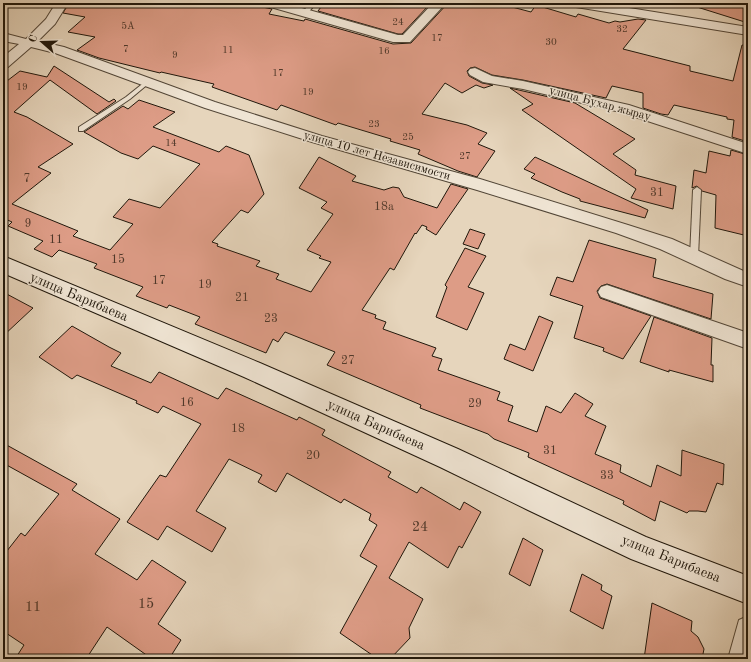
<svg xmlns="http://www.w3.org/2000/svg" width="751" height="662" font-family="'Old Standard TT',serif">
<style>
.building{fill:#dd9c86;stroke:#20170b}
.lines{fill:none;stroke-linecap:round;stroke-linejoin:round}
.lane-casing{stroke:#524637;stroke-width:2}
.street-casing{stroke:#524637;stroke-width:2}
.secondary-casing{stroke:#20170b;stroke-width:2}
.lane{fill:#efe4d3;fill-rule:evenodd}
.street{fill:#efe4d3;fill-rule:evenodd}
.secondary{fill:#efe4d3;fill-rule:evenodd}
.labels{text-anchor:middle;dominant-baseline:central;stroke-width:3;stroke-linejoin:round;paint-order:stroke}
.far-number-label{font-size:10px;fill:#4f382a}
.far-street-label{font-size:12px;fill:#20170b;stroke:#efe4d3}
.number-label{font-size:12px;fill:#4f382a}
.street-label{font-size:14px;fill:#20170b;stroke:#efe4d3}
.near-number-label{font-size:14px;fill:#4f382a}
</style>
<rect width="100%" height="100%" fill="#e6d5bc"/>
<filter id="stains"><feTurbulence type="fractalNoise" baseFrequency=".005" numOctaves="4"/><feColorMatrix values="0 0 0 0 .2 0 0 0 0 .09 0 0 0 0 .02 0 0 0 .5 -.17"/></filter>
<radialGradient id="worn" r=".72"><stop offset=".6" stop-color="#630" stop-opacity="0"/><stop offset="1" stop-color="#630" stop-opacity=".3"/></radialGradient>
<g class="building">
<polygon points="69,3 243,3 272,9 269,14 304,21 305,19 393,44 411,43 448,3 497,3 531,12 536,5 576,17 578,14 609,23 615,21 620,22 638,19 646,20 623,49 690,66 690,71 733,81 742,45 748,46 748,142 732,137 734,120 727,119 727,117 674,105 668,115 661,114 643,108 643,93 612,86 606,98 523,80 492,75 475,67 470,68 467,71 469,76 482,83 493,85 484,88 476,85 462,93 445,83 422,114 467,125 487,133 478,144 495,151 477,177 458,171 418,154 420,150 390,141 391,139 338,123 336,125 281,105 277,110 212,87 214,84 161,72 160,73 99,58 77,50 95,37 68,32 85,17 63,13"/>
<polygon points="324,3 416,3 428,6 402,34 398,34 318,11"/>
<polygon points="698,3 748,3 748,23 697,7"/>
<polygon points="54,66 109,102 114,99 116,101 97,114 50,80 14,112 27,117 73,144 38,167 51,173 12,204 78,231 73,236 110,250 133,224 113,217 129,199 160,208 200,164 153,146 138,159 121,153 84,132 123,106 128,109 139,100 175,112 153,127 219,152 226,146 249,155 264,194 248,213 241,210 212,242 218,244 217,246 260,261 256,266 279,274 276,279 311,292 331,262 319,258 321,256 307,250 333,214 321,208 327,202 299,188 319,157 356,176 352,181 384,190 393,187 399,188 404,197 437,208 451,184 468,189 436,235 426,229 427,227 422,225 416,234 415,233 394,270 390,268 362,310 376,315 375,318 386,322 383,329 436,348 432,356 442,359 438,370 500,392 497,400 513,406 508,421 537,432 546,406 561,413 575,393 593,404 585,416 606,426 595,454 621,465 620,472 651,487 657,465 681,476 682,450 724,464 723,485 717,483 706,512 698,511 689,511 687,513 660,501 655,521 623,504 624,501 528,457 529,453 494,439 488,434 420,408 421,405 327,365 335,352 285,332 278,342 273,339 266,353 195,324 200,317 169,305 167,308 136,296 143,287 94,268 97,264 59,250 52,257 34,249 43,241 8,226 12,222 3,218 3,84 20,71 47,77"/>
<polygon points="510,88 575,103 635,139 613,154 636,170 635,175 676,186 673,209 631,198 636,189 522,110 533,104"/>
<polygon points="731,150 748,155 748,236 715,228 716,195 702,191 697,186 692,188 694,170 706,173 709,151 730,156"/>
<polygon points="535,157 648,210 645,218 580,201 580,199 562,192 531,178 535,174 524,169"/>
<polygon points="470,229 485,234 478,249 463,244"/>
<polygon points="589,240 656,259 653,277 713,294 711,319 607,284 601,286 597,291 600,298 651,316 623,359 603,351 604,348 574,338 583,306 550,295 557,277 573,282"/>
<polygon points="465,248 486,256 468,287 484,293 467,330 436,317 447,287 445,285"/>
<polygon points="3,292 33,308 3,336"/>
<polygon points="539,316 553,322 533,371 504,359 510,344 525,350"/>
<polygon points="654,317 712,338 711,365 713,365 713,382 669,370 669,372 640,362"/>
<polygon points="72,326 109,347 121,353 111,366 151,383 159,372 218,399 226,388 297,420 299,417 325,430 322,435 391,472 388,477 417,493 421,487 460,510 464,502 481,512 462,548 459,546 448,568 409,542 389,578 423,599 409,628 410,638 390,659 378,659 340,633 377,566 360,556 377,525 369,520 371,514 344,499 341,503 287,473 276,492 258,482 262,475 229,459 196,511 226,528 212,552 167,526 158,540 127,522 160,475 166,477 201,424 163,406 158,413 136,403 137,401 77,375 72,379 39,357"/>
<polygon points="3,443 77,484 72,490 120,519 95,554 137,580 152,560 186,582 158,624 181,640 169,659 152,659 107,627 86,659 15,659 24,645 3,631 3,556 21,533 25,536 59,494 3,463"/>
<polygon points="523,538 543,550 530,586 509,574"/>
<polygon points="582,574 602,585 601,590 612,596 603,629 570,611"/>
<polygon points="652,603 692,621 691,631 698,637 704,649 702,659 644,659"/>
</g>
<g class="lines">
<defs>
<g id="lane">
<polygon points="310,3 316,3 307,14 303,14 302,13"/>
<polygon points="146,81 148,82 148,84 130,99 83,131 79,131 79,127 126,97"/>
<polygon points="697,187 701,190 698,257 694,260 690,257 693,190"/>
</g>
<g id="street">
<polygon points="56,3 68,3 55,24 38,41 64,47 215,102 322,136 480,179 628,225 672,239 748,273 748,287 725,279 660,249 616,233 477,190 312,142 205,108 55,53 31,47 8,67 3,68 3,57 19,44 3,41 3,33 26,39 46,19"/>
<polygon points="265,3 284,3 398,35 403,35 433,3 446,3 410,42 393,42 267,6"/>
<polygon points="570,3 598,3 748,27 748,35 576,7 572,6"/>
<polygon points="475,68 492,76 523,81 629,105 748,144 748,154 620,112 523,89 483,82 470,75 468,72 470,69"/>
<polygon points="607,285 748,333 748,349 601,297 598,292 601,287"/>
<polygon points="748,616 748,659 728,659 739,620"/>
</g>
<polygon id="secondary" points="3,256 260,363 458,449 646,537 748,576 748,604 631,559 528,510 440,467 244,377 3,273"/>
</defs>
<use href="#lane" class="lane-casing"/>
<use href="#street" class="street-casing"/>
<use href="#secondary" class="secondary-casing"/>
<use href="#lane" class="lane"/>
<use href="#street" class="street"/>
<use href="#secondary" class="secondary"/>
</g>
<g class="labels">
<g class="far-number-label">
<text x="398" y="22">24</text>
<text x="128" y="26">5А</text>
<text x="622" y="29">32</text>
<text x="437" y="38">17</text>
<text x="551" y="42">30</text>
<text x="126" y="49">7</text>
<text x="228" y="50">11</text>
<text x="384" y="51">16</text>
<text x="175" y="55">9</text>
<text x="278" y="73">17</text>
<text x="22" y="87">19</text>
<text x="308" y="92">19</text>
<text x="374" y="124">23</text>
<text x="408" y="137">25</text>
<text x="171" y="143">14</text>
<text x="465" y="156">27</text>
</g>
<g class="far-street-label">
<text transform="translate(600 104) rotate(15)">улица Бухар жырау</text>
<text transform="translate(377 156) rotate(16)">улица 10 лет Независимости</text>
</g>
<g class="number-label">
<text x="27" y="179">7</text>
<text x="657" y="193">31</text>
<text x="384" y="207">18а</text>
<text x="28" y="224">9</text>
<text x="56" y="240">11</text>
<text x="118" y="260">15</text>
<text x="159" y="281">17</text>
<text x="205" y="285">19</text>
<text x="242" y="298">21</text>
<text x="271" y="319">23</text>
<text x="348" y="361">27</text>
<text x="187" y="403">16</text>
<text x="475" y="404">29</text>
<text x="238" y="429">18</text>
<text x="550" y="451">31</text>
<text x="313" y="456">20</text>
<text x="607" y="476">33</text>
</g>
<g class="street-label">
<text transform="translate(79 297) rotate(23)">улица Барибаева</text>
<text transform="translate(376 425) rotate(24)">улица Барибаева</text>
<text transform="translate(671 559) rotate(22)">улица Барибаева</text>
</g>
<g class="near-number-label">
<text x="420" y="527">24</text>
<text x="146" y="604">15</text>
<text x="33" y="607">11</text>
</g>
</g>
<rect width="751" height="662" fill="none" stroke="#e6d5bc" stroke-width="16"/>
<rect x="4" y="4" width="743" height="654" fill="none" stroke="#20170b" stroke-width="2"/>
<rect x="8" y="8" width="735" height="646" fill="none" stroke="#20170b"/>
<g transform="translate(42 42) rotate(290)" stroke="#efe4d3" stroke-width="3" paint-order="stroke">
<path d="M0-3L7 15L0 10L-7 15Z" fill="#20170b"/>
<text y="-6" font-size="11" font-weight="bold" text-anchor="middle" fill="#20170b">С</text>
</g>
<rect width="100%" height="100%" filter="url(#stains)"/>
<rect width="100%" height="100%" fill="url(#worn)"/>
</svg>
